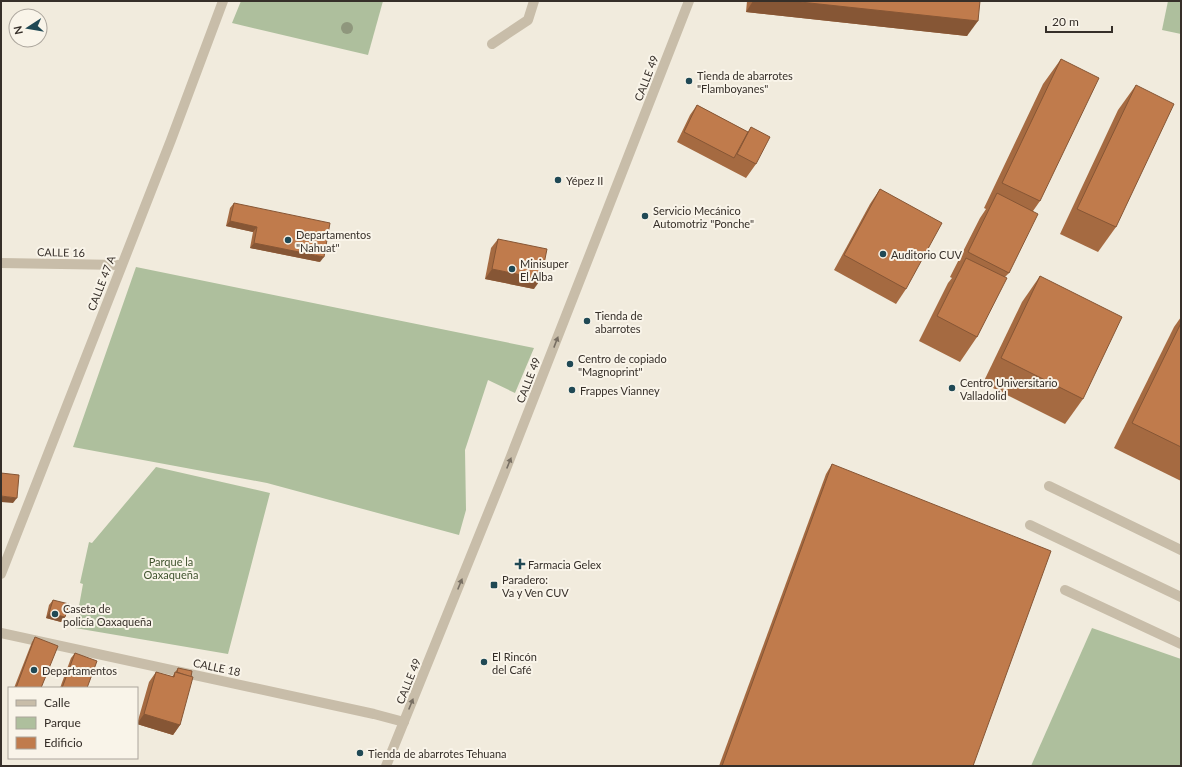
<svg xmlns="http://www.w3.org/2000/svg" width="1182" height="767" font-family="Lato,sans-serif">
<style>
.green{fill:#aebf9d}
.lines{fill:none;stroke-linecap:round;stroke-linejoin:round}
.minor{stroke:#c8bda9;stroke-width:10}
.tree{fill:#8f977d}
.wall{fill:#a56a41}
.shaded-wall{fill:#865635}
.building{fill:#c07b4c;stroke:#865635}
.oneway{fill:#786f63}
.poi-dot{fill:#204955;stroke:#f9f4e9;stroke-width:1.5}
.labels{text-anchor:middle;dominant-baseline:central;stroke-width:4;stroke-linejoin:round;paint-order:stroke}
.poi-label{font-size:11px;fill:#362f29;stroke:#f9f4e9;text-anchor:start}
.street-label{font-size:11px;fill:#362f29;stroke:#f9f4e9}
.park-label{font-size:11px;fill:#3f532e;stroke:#f9f4e9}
</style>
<rect width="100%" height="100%" fill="#f1ebdd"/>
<g class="green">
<polygon points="241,1 383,1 368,55 232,23"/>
<polygon points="1168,1 1181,1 1181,34 1162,30"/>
<polygon points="136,267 534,348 515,393 488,380 465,450 466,510 459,535 267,483 73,447"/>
<polygon points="156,467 270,493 228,654 75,628 83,584 80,583 89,542 92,543"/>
<polygon points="1092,628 1181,659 1181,766 1031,766"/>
</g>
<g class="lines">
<g class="minor">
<polyline points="492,44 528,20 534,1"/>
<polyline points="1,263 121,265"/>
<polyline points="1049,486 1181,550"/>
<polyline points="1030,525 1181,597"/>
<polyline points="1,574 171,140 223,1"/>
<polyline points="1065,590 1181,644"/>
<polyline points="1,633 374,714 404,722"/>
<polyline points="386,766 504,474 689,1"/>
</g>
</g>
<circle class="tree" cx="347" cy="28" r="6"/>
<g class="wall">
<polygon points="747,1 980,1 967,36 746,12"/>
<polygon points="1061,59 1040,201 1033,211 1009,273 1005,277 977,337 960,362 919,341 948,283 952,278 950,277 980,218 986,209 984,208 1043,84"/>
<polygon points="1136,85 1116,227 1098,252 1060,234 1118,110"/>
<polygon points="697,105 748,132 751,127 756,164 746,178 677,142 690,115"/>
<polygon points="880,189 906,289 896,304 834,270 870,204"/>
<polygon points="234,203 320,262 250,248 253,232 226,226 230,208"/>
<polygon points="498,239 534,289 485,279 491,248"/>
<polygon points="1040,276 1083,399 1065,424 983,383 1022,302"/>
<polygon points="1181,317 1181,481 1114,448 1174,327"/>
<polygon points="832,464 973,766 719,766 826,474"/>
<polygon points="53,600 65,617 61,622 46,618 49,605"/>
<polygon points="35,637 41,688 14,688 32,642"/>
<polygon points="75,653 87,688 60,688 71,658"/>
<polygon points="178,668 180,725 173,735 137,724 149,682 156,672 172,677"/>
</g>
<g class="shaded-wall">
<polygon points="753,1 791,1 978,21 967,36 746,12"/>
<polygon points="230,221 257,227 253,232 226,226"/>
<polygon points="254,243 324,257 320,262 250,248"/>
<polygon points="492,269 541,279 534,289 485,279"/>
<polygon points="1,496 17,498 13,503 1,502"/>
<polygon points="49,613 65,617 61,622 46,618"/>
<polygon points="144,714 180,725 173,735 137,724"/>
</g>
<g class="building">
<polygon points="791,1 980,1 978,21"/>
<polygon points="1061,59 1099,78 1040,201 1002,183"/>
<polygon points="1136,85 1174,104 1116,227 1077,209"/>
<polygon points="697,105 748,132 734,158 684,132"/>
<polygon points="751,127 770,137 756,164 737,154"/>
<polygon points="880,189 942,223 906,289 844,255"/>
<polygon points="997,193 1038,214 1009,273 968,252"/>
<polygon points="234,203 330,223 324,257 254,243 257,227 230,221"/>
<polygon points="498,239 547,249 541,279 492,269"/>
<polygon points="966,258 1007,278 977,337 937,316"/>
<polygon points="1040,276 1122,317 1083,399 1001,358"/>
<polygon points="1181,323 1181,447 1132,423"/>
<polygon points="832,464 1051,551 973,766 722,766"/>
<polygon points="1,473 19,475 17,498 1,496"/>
<polygon points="53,600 69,604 65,617 49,613"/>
<polygon points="35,637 58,646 41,688 16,688"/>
<polygon points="75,653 97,661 87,688 62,688"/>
<polygon points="178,668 192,671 191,677 177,672"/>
<polygon points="156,672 174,677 175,672 193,677 180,725 144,714"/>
</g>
<defs><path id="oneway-solid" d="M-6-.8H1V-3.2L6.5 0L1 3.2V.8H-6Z"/></defs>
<g class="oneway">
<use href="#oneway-solid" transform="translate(556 342) rotate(-69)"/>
<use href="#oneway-solid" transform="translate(509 463) rotate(-68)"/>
<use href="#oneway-solid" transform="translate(460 584) rotate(-68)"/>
<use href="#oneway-solid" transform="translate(411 704) rotate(-68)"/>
</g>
<g class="poi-dot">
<circle cx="689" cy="81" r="4"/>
<circle cx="558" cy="180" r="4"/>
<circle cx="645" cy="216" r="4"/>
<circle cx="288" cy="240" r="4"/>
<circle cx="883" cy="254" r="4"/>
<circle cx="512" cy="269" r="4"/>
<circle cx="587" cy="321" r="4"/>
<circle cx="570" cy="364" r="4"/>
<circle cx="952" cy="388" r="4"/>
<circle cx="572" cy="390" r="4"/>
<path d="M518 558h4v4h4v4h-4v4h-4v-4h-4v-4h4z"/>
<rect x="490" y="581" width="8" height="8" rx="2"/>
<circle cx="55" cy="614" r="4"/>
<circle cx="484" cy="662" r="4"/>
<circle cx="34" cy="670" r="4"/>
<circle cx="360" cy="753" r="4"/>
</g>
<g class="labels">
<g class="poi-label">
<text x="697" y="75">Tienda de abarrotes<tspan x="697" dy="13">"Flamboyanes"</tspan></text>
<text x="566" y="180">Yépez II</text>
<text x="653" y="210">Servicio Mecánico<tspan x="653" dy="13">Automotriz "Ponche"</tspan></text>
<text x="296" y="234">Departamentos<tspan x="296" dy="13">"Nahuat"</tspan></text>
<text x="891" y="254">Auditorio CUV</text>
<text x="520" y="263">Minisuper<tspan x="520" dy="13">El Alba</tspan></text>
<text x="595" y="315">Tienda de<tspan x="595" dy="13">abarrotes</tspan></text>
<text x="578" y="358">Centro de copiado<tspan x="578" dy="13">"Magnoprint"</tspan></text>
<text x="960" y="382">Centro Universitario<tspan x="960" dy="13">Valladolid</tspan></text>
<text x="580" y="390">Frappes Vianney</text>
<text x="528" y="564">Farmacia Gelex</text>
<text x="502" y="579">Paradero:<tspan x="502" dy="13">Va y Ven CUV</tspan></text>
<text x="63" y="608">Caseta de<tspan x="63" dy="13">policía Oaxaqueña</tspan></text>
<text x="492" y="656">El Rincón<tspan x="492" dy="13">del Café</tspan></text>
<text x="42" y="670">Departamentos</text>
<text x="368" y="753">Tienda de abarrotes Tehuana</text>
</g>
<g class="street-label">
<text transform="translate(646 78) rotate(-69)">CALLE 49</text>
<text transform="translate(61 252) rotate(1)">CALLE 16</text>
<text transform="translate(101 283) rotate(-69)">CALLE 47 A</text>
<text transform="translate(528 380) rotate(-69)">CALLE 49</text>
<text transform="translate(217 667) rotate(12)">CALLE 18</text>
<text transform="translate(408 681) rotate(-68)">CALLE 49</text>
</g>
<g class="park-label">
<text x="171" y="561">Parque la<tspan x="171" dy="13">Oaxaqueña</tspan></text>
</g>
</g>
<rect width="1182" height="767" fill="none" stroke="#362f29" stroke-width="4"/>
<rect x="8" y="687" width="130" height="72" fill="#f9f4e9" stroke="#aba59c"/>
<rect x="16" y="700" width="20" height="6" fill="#c8bda9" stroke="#aba59c"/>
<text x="44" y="707" font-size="12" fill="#362f29">Calle</text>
<rect x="16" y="717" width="20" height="12" fill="#aebf9d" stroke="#aba59c"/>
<text x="44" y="727" font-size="12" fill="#362f29">Parque</text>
<rect x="16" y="737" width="20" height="12" fill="#c07b4c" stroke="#aba59c"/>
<text x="44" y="747" font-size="12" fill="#362f29">Edificio</text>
<g transform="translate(28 28) rotate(258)"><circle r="19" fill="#f9f4e9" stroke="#aba59c"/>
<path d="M0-3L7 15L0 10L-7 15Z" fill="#204955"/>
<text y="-6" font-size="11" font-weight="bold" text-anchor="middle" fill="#362f29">N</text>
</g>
<path d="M1046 26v6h66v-6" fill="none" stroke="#362f29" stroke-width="2"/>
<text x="1052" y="26" font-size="12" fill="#362f29" stroke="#f9f4e9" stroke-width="3" paint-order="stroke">20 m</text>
</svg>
